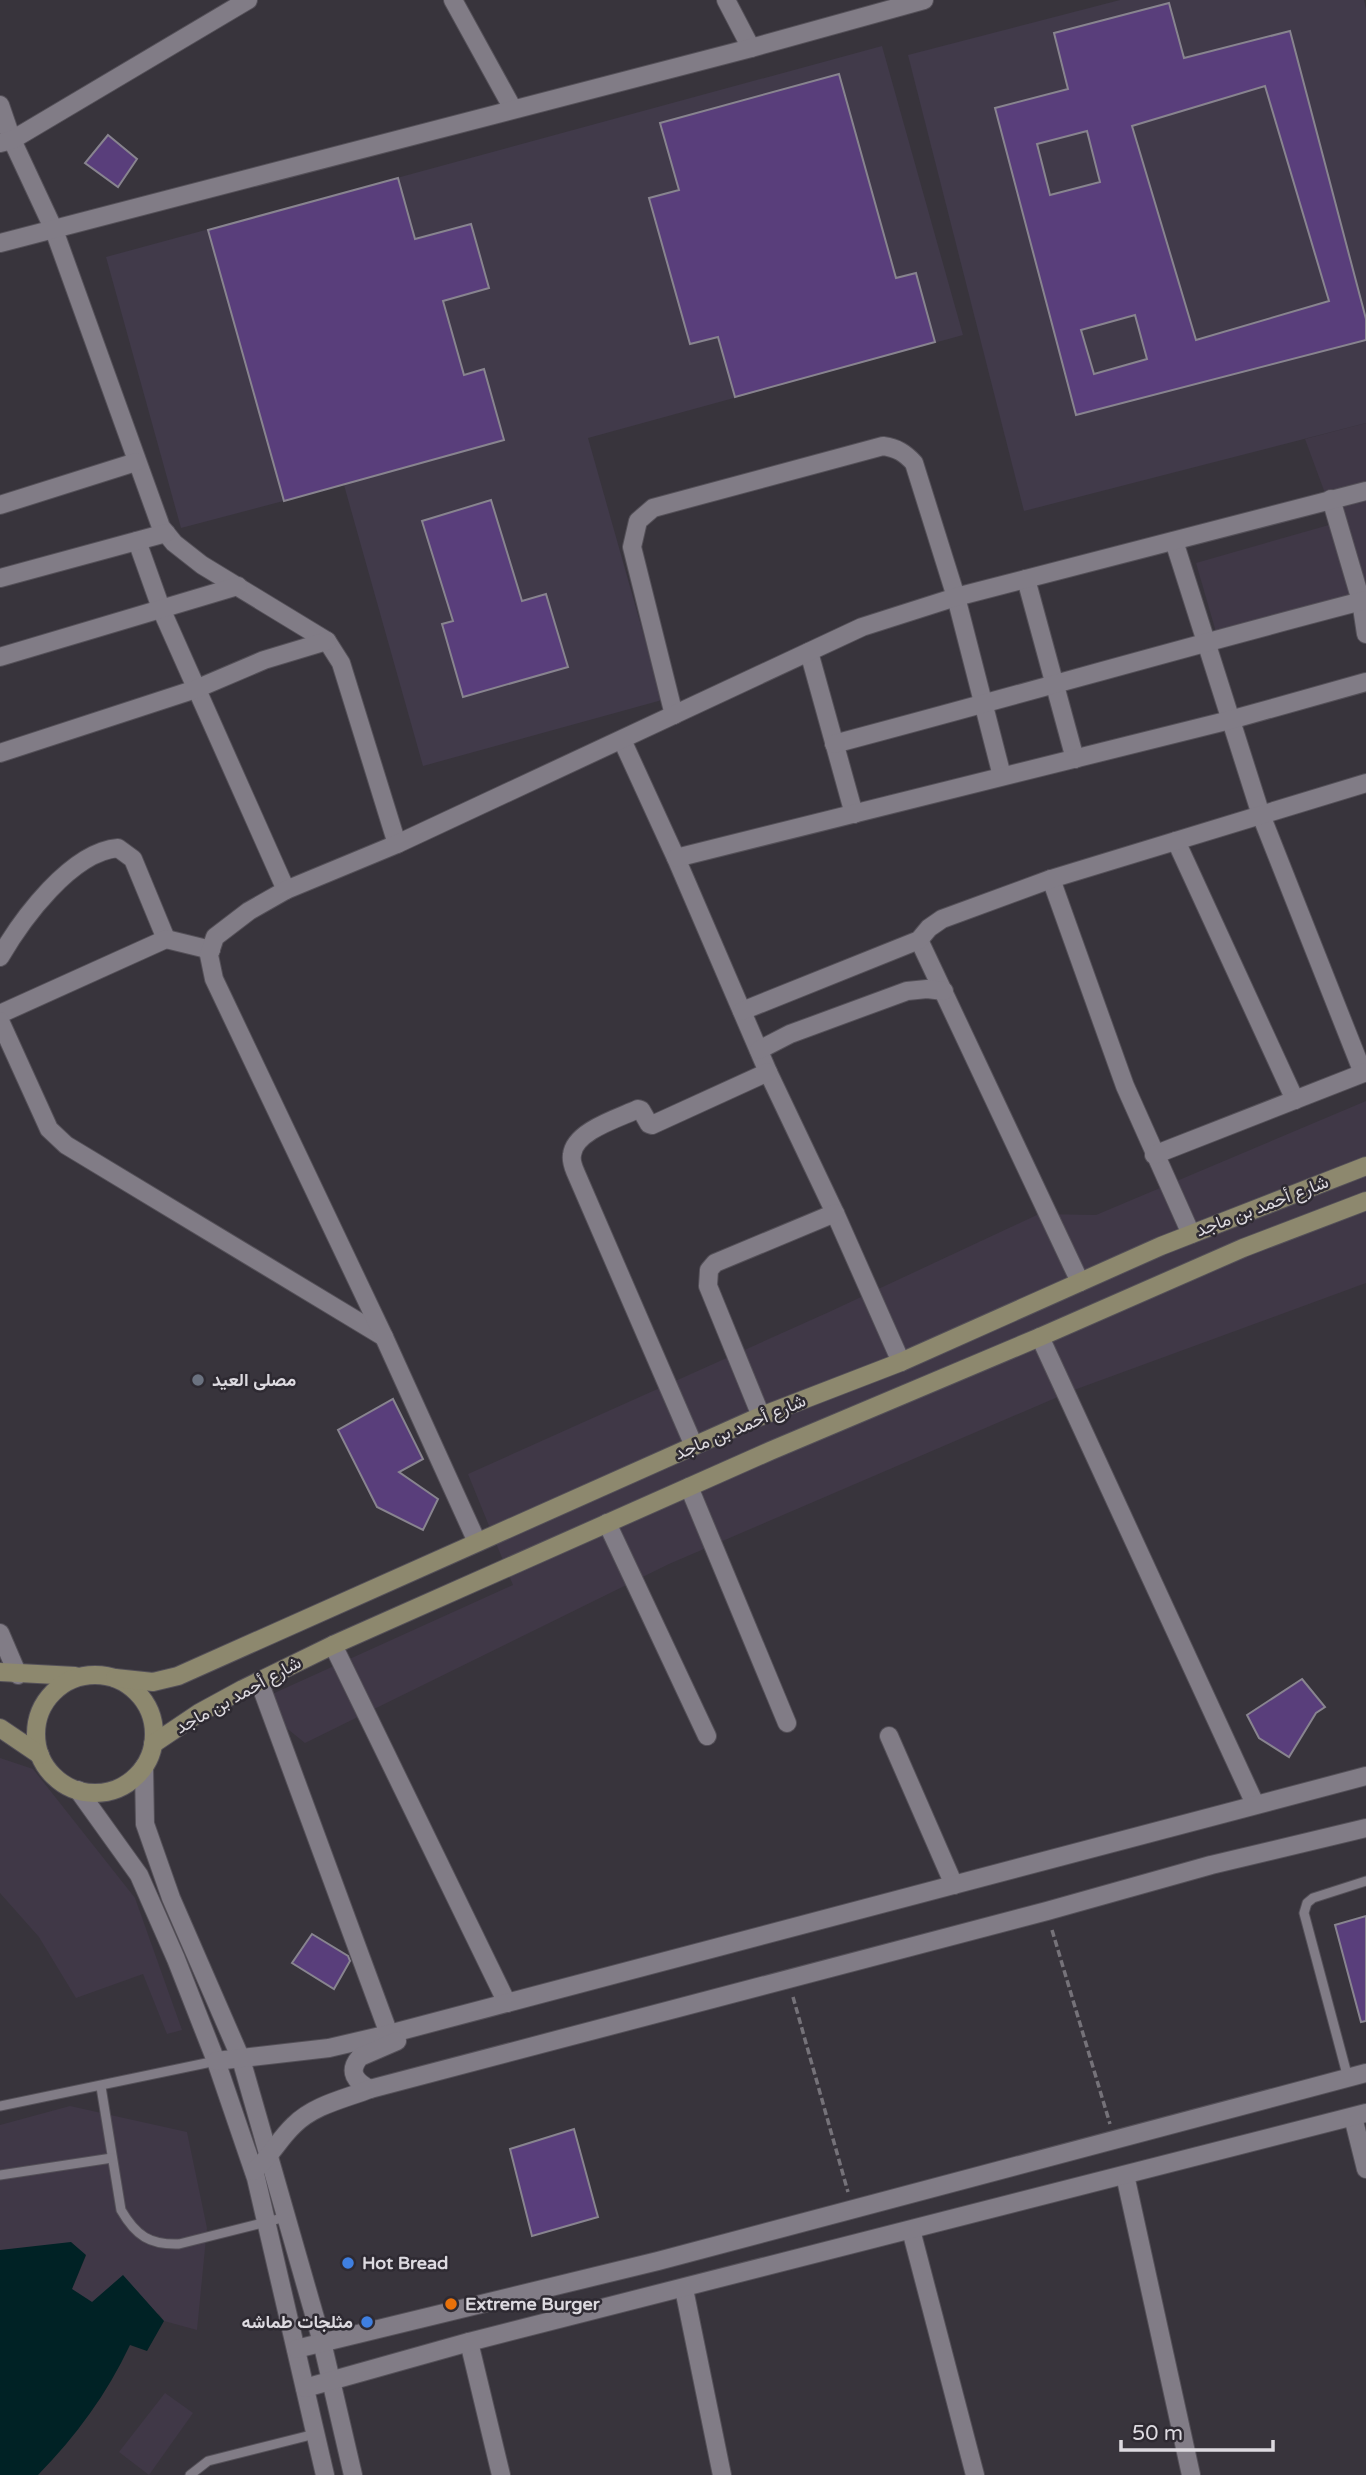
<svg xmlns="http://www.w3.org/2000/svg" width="1366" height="2475" font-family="'Varela Round',Vazirmatn,sans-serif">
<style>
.built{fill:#403847}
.education{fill:#413a4a}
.water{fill:#002225}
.building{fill:#593e7b;stroke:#88848f;stroke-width:2;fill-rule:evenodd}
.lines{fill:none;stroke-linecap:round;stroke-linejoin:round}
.service-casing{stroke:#545058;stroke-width:11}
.minor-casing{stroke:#545058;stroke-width:20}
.tertiary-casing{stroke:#545058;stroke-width:20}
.secondary-casing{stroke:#545058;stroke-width:20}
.path{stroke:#757279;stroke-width:3.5;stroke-dasharray:7 3.5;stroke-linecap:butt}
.service{stroke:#817c86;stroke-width:9}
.minor{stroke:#817c86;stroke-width:18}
.tertiary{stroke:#817c86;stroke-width:18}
.secondary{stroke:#8d886e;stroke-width:18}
.worship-dot{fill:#6b7280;stroke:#2e2a32;stroke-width:2.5}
.shop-dot{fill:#3f7fe0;stroke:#2e2a32;stroke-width:2.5}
.food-dot{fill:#e8710a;stroke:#2e2a32;stroke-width:2.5}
.labels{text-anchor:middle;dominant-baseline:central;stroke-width:5;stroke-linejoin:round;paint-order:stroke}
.street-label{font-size:18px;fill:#dddae0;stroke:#2e2a32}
.poi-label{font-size:18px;font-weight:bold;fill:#dddae0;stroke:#2e2a32;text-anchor:start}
</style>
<rect width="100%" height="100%" fill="#38343c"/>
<g class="built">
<polygon points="1366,423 1366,604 1218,639 1196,563 1336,523 1305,439"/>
<polygon points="1366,1101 1366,1283 1074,1390 669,1564 305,1743 279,1722 270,1695 513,1585 468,1474 829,1312 1039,1214 1096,1215"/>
<polygon points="0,1758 33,1769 135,1898 182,2030 167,2034 143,1974 76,1998 39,1937 0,1893"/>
<polygon points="70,2106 187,2132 207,2228 197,2330 164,2321 159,2314 92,2302 72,2289 86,2256 0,2250 0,2125"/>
<polygon points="165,2393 193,2413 149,2475 119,2452"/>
</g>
<g class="education">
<polygon points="1120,0 1364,0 1366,9 1366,423 1024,511 908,55"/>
<polygon points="882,46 963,335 588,438 662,700 423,766 344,485 181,528 106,257"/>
</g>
<path class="water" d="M71,2242l15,13 -14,34 20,13 31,-27 41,46 -17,30 -17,-6c-23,49 -54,91 -92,130h-38v-225z"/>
<g class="building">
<path d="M1169,3l15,55 106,-27 76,288v21l-290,75 -81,-307 73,-19 -14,-56zM1265,86l64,215 -133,39 -64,-214zM1087,131l13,51 -50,13 -13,-51zM1135,315l12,44 -53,15 -13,-44z"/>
<polygon points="839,74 896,278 916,273 935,342 735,397 718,337 690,344 649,198 679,190 660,123"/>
<polygon points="108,135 137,159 118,187 85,163"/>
<polygon points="398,178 415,239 471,224 489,288 443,301 464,375 484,369 504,440 284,501 208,230"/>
<polygon points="491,500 522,601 546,594 568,667 463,697 442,624 453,621 422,521"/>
<polygon points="393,1399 423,1459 399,1472 438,1499 423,1530 377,1507 338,1430"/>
<polygon points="1302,1679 1325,1707 1316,1713 1289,1757 1259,1738 1247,1715"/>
<polygon points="1366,1916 1366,2021 1361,2022 1335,1925"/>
<polygon points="312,1934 348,1956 350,1961 334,1989 292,1963"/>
<polygon points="574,2129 598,2217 532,2236 510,2149"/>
</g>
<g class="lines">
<defs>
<g id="service">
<polyline points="1348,2078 1304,1913 1307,1903 1313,1898 1366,1881"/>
<path d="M101,2087l20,123c15,26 29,35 58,34l107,-27"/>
<polyline points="0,2106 216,2061"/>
<polyline points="0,2175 112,2158"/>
<polyline points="190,2475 208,2461 315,2434"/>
</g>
<g id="minor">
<polyline points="453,0 513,109"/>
<polyline points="726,0 751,48"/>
<polyline points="0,105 12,140 54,230 161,527 174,543 202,565 327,641 341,663 397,844"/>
<polyline points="0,143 12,140 248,0"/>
<polyline points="1331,499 1361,601 1366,634"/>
<polyline points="0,505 136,462"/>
<polyline points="137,541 162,611 286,890"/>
<polyline points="1174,541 1261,815 1363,1073"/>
<polyline points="0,578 166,533"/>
<polyline points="1026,579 1075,759"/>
<polyline points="809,652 854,814"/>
<polyline points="0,657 238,586"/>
<path d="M674,715l-42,-168 6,-26 15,-13 230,-62c14,2 22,7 31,17l42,134 46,179"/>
<polyline points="622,740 676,858 768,1072 835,1213 901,1362"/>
<path d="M834,744c178,-47 354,-98 532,-144"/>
<polyline points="0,753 196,689 264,660 327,641"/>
<polyline points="1176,841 1295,1100"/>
<polyline points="676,858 1230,720 1366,682"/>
<polyline points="1051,879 1125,1086 1191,1234"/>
<polyline points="919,940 1080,1282"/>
<path d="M0,957c22,-38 71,-105 118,-109l15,11 33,80"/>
<polyline points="742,1011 919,940 929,928 942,919 1051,879 1366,783"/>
<polyline points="0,1014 166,939 211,950"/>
<polyline points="0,1021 49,1129 66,1145 384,1337"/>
<polyline points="759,1050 790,1034 907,991 927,989 944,991"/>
<polyline points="1154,1155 1366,1072"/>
<polyline points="1040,1337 1255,1804"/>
<polyline points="761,1416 708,1286 709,1270 715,1263 835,1213"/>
<path d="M694,1446l-119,-275c-2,-5 -4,-11 -3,-16 2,-24 47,-37 66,-46l3,1 8,14 3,1 116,-53"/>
<polyline points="689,1487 787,1723"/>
<polyline points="607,1523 707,1736"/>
<polyline points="477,1542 384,1337 214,979 209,955 215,937 249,911 286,890 397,844 862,627 956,597 1366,491"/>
<polyline points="0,1633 18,1675"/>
<polyline points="333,1645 507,2003"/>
<polyline points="259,1681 389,2034"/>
<polyline points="889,1736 954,1885"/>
<polyline points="1353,2117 1366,2169"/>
<polyline points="1125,2175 1191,2475"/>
<polyline points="911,2230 975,2475"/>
<polyline points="684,2289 722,2475"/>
<polyline points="469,2342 501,2475"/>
</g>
<g id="tertiary">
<polyline points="0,243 751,48 924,0"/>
<polyline points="144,1767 145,1824 171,1898 241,2059 322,2342 353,2475"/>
<polyline points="78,1790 139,1875 176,1959 216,2061 256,2178 325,2475"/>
<polyline points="216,2061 329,2048 389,2034 1366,1776"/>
<path d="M370,2089c-14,-7 -23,-17 -10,-32l37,-16"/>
<path d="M254,2171c17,-15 25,-32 40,-46 20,-20 50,-26 76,-36l677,-178 164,-46 155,-37"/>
<polyline points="296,2349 658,2261 1366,2073"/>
<polyline points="305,2388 469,2342 1366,2113"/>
</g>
<g id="secondary">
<polyline points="0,1672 75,1676"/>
<circle cx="95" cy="1734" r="59"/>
<polyline points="115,1678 153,1682 178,1676 761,1416 901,1362 1161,1246 1366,1166"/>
<polyline points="0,1728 40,1755"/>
<polyline points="153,1744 199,1713 243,1689 333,1645 770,1451 1040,1337 1243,1248 1366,1201"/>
</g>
</defs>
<use href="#service" class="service-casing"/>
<use href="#minor" class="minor-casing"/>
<use href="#tertiary" class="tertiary-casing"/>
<use href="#secondary" class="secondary-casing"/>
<g class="path">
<polyline points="1052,1930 1110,2124"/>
<polyline points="793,1997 848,2192"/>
</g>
<use href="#service" class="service"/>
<use href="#minor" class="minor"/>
<use href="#tertiary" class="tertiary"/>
<use href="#secondary" class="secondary"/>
</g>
<circle class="worship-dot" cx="198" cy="1380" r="7"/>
<g class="shop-dot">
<circle cx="348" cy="2263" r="7"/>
<circle cx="367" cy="2322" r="7"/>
</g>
<circle class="food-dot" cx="451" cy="2304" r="7"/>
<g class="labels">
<g class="street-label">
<text transform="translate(1262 1206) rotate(-21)">شارع أحمد بن ماجد</text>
<text transform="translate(740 1427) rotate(-23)">شارع أحمد بن ماجد</text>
<text transform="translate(238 1695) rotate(-29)">شارع أحمد بن ماجد</text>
</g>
<g class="poi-label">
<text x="212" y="1380">مصلى العيد</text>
<text x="362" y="2263">Hot Bread</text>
<text x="465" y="2304">Extreme Burger</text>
<text x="353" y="2322" text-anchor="end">مثلجات طماشه</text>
</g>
</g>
<path d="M1121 2440v10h152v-10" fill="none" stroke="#dddae0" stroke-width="3.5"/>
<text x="1132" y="2440" font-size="21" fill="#dddae0" stroke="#2e2a32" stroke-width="5" paint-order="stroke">50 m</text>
</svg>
